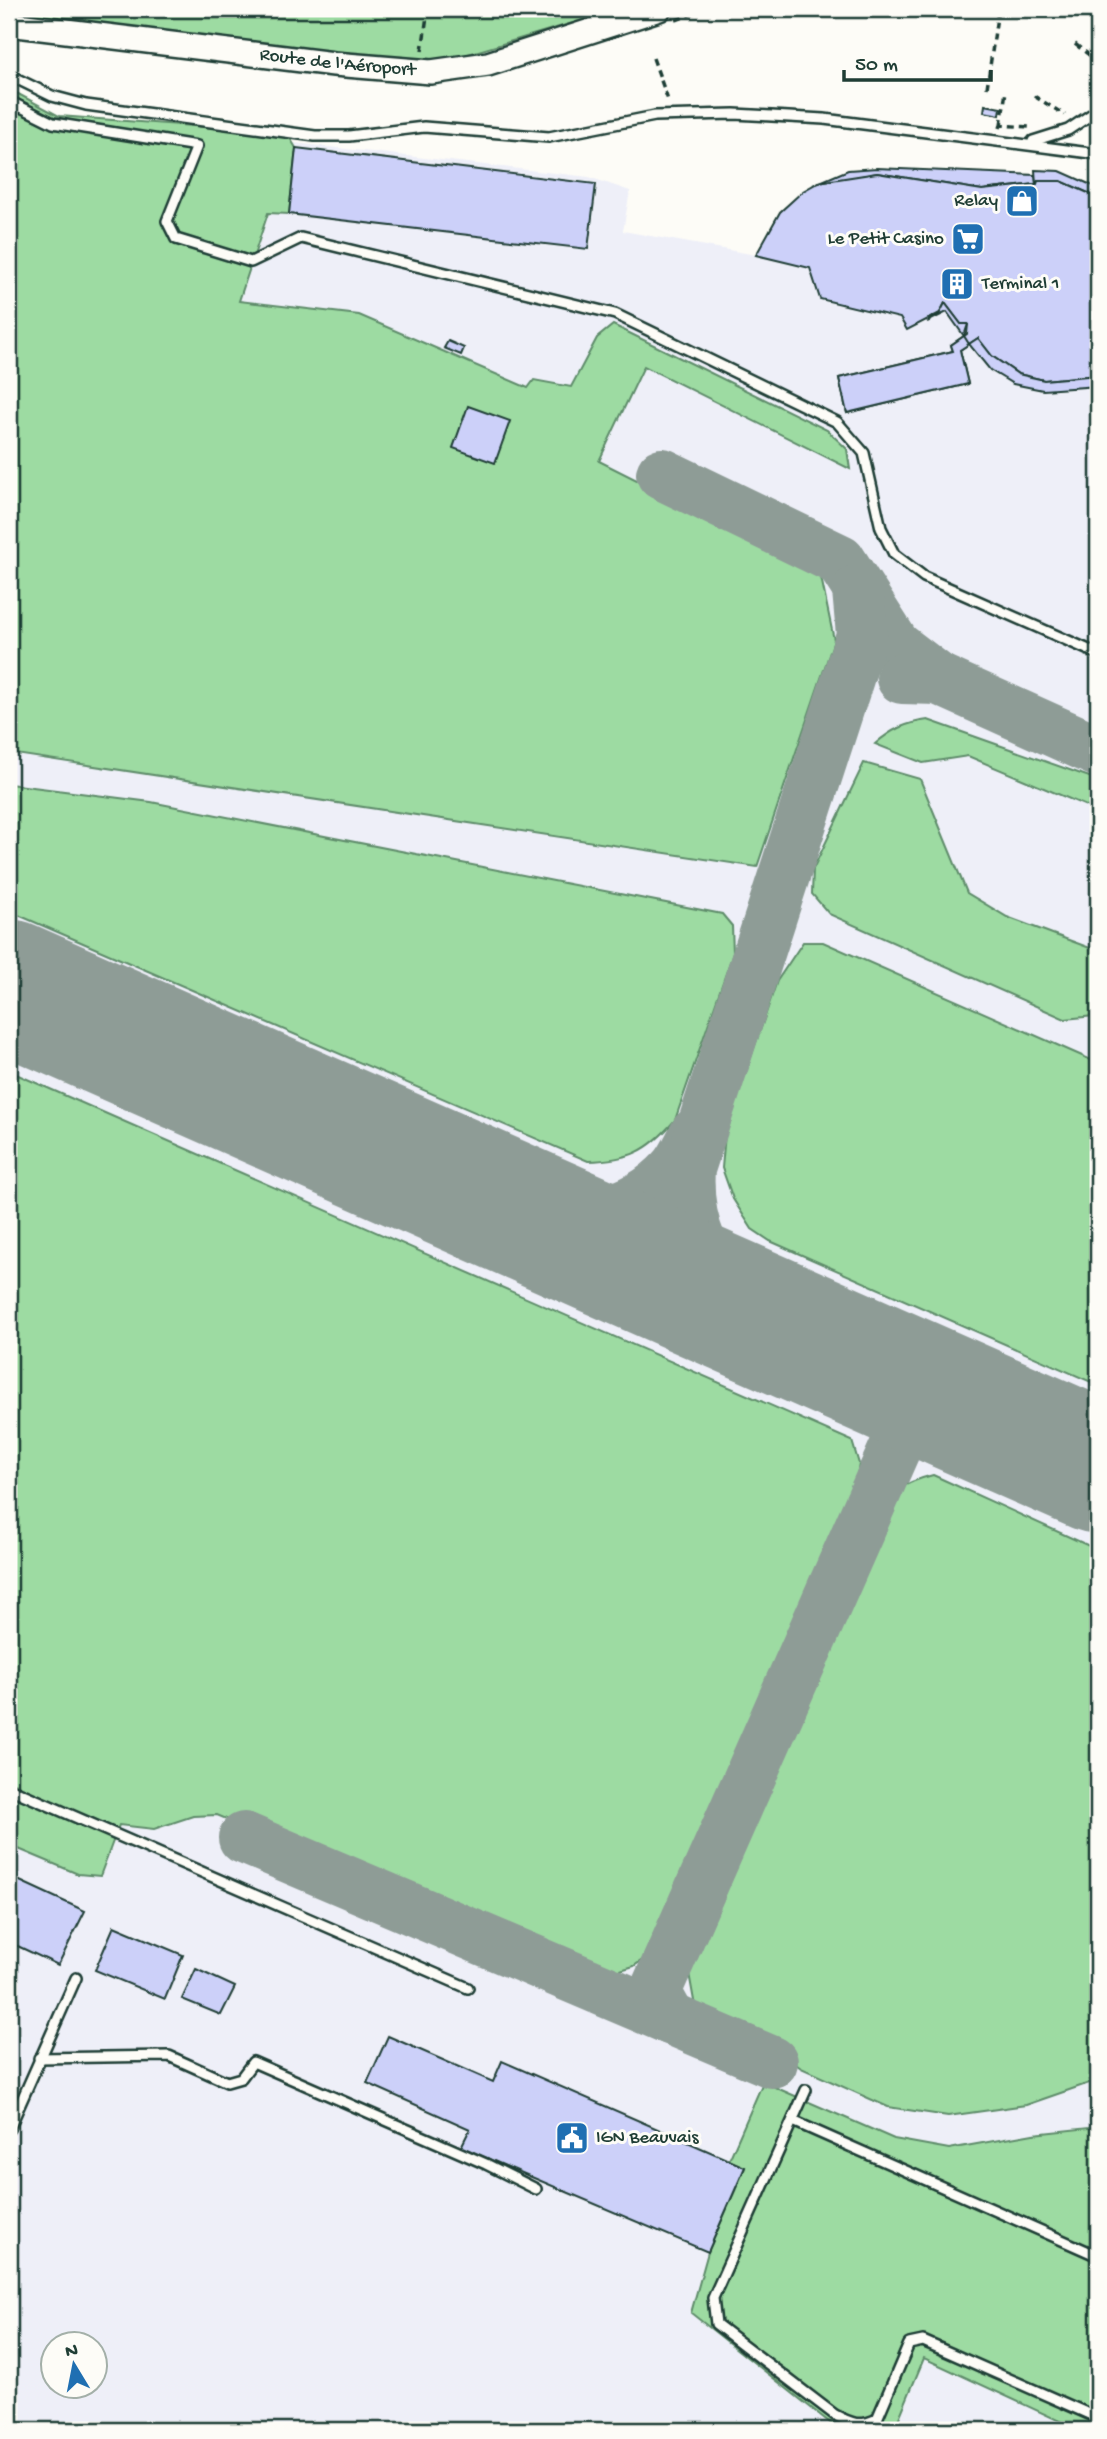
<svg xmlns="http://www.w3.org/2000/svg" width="1107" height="2439" font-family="'Gochi Hand',sans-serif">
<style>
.built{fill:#eeeff8;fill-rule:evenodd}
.green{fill:#9ddba2;stroke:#5e8c6b;stroke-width:2}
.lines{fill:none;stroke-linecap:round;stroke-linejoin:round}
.taxiway{stroke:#8e9c96;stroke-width:52}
.runway{stroke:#8e9c96;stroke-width:133}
.building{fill:#ccd0f9;stroke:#1f3d34;stroke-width:2}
.service-casing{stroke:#1f3d34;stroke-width:14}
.tertiary-casing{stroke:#1f3d34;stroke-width:28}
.path{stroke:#1f3d34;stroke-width:3.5;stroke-dasharray:7 5;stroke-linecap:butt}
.service{stroke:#fdfcf7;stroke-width:9}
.tertiary{stroke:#fdfcf7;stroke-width:23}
.labels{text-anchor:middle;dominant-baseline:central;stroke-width:6;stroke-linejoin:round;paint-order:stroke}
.street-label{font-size:19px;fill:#1f3d34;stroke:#fdfcf7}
.poi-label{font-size:19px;fill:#1f3d34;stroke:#fdfcf7;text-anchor:end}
</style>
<rect width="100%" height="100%" fill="#fdfcf7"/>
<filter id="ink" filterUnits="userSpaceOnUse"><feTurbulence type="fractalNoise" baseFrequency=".0143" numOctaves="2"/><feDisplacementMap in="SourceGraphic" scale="14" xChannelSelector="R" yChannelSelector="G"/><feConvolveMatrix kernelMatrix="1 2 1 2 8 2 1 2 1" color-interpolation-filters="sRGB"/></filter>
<g filter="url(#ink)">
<path class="built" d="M9,89l50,27 530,61 41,14 -7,40 133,24 24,-43 39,-31 29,-11 29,-2 158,7v-5l25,1 38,17 -4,40h4v2202h-1089zM52,2344h42v42h-42z"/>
<g class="green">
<polygon points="9,9 606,9 613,11 448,60 382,58 9,14"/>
<polygon points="9,89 59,116 287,133 296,148 289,214 268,213 239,301 359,315 528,388 534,380 571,387 597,338 613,325 827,430 847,449 850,469 644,366 599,461 820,572 834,640 757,867 9,753"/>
<path d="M928,720l170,60v31l-130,-55 -45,7 -48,-19c17,-15 31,-21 53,-24z"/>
<polygon points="864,763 920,779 967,893 1007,917 1098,951 1098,1009 1094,1016 1065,1019 829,914 812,894 813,869"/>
<path d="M9,784l142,18 571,112 10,12 1,27 -58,167c-27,32 -46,40 -87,41l-579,-250z"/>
<polygon points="803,942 823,942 1098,1063 1098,1385 770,1241 752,1229 733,1199 722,1168 725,1134 777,981"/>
<polygon points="9,1071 852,1441 859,1464 853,1498 676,1908 652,1953 634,1966 610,1973 501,1934 217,1815 193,1816 154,1829 119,1825 100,1876 78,1874 9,1845"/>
<path d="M933,1475l165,75v530l-72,25 -78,11 -60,-9 -87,-39 -23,-18 -82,-38 -7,-39 12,-45 173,-400c20,-34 19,-43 59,-53z"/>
<polygon points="763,2082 894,2139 949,2149 1033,2134 1098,2127 1098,2430 1079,2430 924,2358 894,2430 839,2430 691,2313 708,2252 745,2168 729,2160"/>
</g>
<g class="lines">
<g class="taxiway">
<polyline points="662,474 840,560 895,646 938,679"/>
<polyline points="902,678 938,679 1098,751"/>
<path d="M523,1215c58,3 107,2 150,-44 10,-10 16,-26 23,-38"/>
<path d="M741,1311c-33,-48 -56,-81 -52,-142l173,-534 -4,-45"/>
<polyline points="890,1375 901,1403 902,1432"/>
<polyline points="244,1838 772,2062"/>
<path d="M670,2019l-15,-27 247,-560c14,-19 32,-22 54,-26"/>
</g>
<polyline class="runway" points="9,986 1098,1467"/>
</g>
<g class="building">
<polygon points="985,105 1001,108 1000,115 984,112"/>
<polygon points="296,148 596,184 588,249 289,214"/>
<polygon points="877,168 1035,175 1036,184 982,190 877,173 813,185 848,170"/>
<polygon points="1035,170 1060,171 1098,188 1098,211 1094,214 1095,196 1061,181 1038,181 1036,184"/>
<polygon points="877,173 982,190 1037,184 1038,181 1061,181 1095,196 1094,228 1098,228 1098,375 1044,380 1018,374 992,356 978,338 960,350 968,384 847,413 839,378 953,351 951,345 967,334 968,324 961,324 945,303 940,313 907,330 900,318 820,299 810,268 756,255 780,212 803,191 819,182"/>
<polygon points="945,303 961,324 968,324 964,336 947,312 927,322 940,313"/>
<polygon points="964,336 969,344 960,350 968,384 847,413 839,378 953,351 951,345"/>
<polygon points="978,338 992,356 1018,374 1044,380 1098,375 1098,386 1043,390 1013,384 990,370 969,344"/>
<polygon points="448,341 464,348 461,355 444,348"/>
<polygon points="468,406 510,421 495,463 453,448"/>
<polygon points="9,1876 85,1911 58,1965 9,1942"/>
<polygon points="114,1926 183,1955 165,1999 95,1970"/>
<polygon points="196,1969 235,1987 221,2015 182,1999"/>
<polygon points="388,2036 493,2082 502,2061 745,2167 708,2252 461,2147 470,2129 367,2083"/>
</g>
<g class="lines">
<defs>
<g id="service">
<polyline points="9,75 52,96 86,105 315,136 349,136 424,127 549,137 655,116 734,114 824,119 1098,154"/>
<polyline points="9,101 53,123 197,146 167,221 176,239 251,262 301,238 615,314 837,422 864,453 881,528 894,554 924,577 1098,654"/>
<polyline points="1033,141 1068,130 1098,110"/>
<polyline points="9,1788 468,1988"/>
<polyline points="39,2058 169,2056 227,2082 241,2078 253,2062 486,2164 536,2189"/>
<path d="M806,2090l-93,208 3,26 119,91c17,9 25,12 42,4l32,-75 14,-3 175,77"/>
<polyline points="793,2121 1098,2256"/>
<polyline points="9,2129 76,1978"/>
</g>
<g id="tertiary">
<path id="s1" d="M9,24l325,40 97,8 57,-8 171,-55"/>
</g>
</defs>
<use href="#service" class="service-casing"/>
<use href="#tertiary" class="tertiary-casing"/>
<g class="path">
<polyline points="676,20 706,9"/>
<polyline points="1075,44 1098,62"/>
<polyline points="422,51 428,9"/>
<polyline points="653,58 669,103"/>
<polyline points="987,88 998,9"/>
<polyline points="1034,96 1065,115"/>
<polyline points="1001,125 1006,91"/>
<polyline points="1000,128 1001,125 1029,127"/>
</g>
<use href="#service" class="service"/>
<use href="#tertiary" class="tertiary"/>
</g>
</g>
<defs>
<symbol id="shop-square" viewBox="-11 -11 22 22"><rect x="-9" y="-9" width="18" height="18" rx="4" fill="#1f6fb2" stroke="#fdfcf7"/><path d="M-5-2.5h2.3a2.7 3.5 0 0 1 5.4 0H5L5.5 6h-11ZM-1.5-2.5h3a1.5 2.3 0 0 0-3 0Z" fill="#fff"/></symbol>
<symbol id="supermarket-square" viewBox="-11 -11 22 22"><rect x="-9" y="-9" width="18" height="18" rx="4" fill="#1f6fb2" stroke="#fdfcf7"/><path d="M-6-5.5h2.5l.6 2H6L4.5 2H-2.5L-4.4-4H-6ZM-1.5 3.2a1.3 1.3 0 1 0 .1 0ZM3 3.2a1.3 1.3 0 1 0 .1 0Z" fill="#fff"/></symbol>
<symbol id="building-square" viewBox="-11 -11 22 22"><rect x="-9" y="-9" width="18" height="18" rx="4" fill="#1f6fb2" stroke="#fdfcf7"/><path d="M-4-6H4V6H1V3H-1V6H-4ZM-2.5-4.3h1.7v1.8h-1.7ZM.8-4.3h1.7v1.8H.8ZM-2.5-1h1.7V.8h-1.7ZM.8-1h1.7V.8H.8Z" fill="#fff"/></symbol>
<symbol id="civic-square" viewBox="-11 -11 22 22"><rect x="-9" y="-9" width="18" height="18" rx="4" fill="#1f6fb2" stroke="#fdfcf7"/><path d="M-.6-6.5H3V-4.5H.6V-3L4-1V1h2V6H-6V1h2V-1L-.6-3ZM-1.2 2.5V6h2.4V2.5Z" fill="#fff"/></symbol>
</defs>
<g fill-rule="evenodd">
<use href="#shop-square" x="1003" y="182" width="38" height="38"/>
<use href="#supermarket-square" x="949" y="220" width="38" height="38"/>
<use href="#building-square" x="938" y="265" width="38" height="38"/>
<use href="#civic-square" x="553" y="2119" width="38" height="38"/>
</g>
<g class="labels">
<g class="street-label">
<text stroke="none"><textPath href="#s1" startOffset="331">Route de l'Aéroport</textPath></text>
</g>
<g class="poi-label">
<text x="998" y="201">Relay</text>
<text x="944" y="239">Le Petit Casino</text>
<text x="982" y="284" text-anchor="start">Terminal 1</text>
<text x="596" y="2138" text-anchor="start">IGN Beauvais</text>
</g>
</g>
<rect width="1107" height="2439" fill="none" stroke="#fdfcf7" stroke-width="35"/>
<rect x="18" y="18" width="1072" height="2404" fill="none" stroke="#1f3d34" stroke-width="2.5" filter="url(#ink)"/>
<g transform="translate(74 2365) rotate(350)"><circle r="33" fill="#fdfcf7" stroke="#a4b0a9" stroke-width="2"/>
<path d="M0-5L12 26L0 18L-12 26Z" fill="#1f6fb2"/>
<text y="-10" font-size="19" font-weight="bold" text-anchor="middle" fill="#1f3d34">N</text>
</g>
<path d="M844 70v10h147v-10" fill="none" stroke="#1f3d34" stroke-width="3.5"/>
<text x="855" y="70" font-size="21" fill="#1f3d34" stroke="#fdfcf7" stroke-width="5" paint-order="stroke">50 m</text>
</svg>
